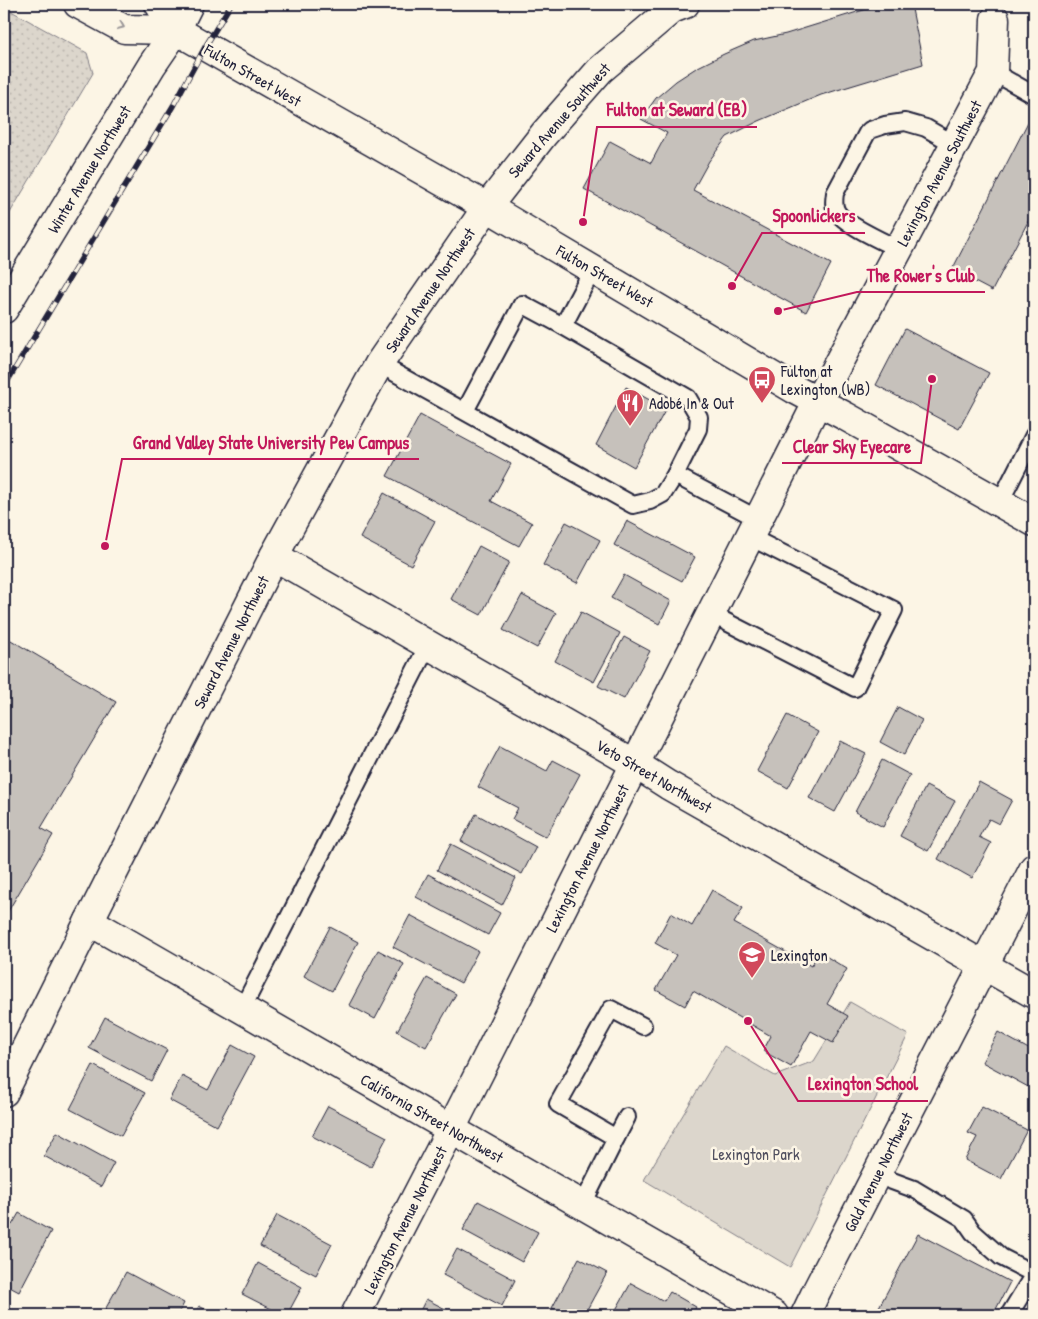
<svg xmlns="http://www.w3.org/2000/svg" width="1038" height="1319" font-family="'Patrick Hand',sans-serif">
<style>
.grass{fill:url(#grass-dots);stroke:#7f7c84}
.park{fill:#dcd6cc;stroke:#7f7c84}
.building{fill:#c6c1bb;stroke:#22223b}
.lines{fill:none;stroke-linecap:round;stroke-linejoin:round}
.service-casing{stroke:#22223b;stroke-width:20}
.minor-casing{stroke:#22223b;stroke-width:31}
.tertiary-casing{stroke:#22223b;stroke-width:31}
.primary-casing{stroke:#22223b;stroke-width:31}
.service{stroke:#fcf5e5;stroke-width:16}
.minor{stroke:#fcf5e5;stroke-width:28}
.tertiary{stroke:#fcf5e5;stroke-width:28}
.primary{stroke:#fcf5e5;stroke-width:28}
.rail-casing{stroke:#22223b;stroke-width:5.5}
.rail{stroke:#fcf5e5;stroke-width:4;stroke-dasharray:11;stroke-linecap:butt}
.oneway{stroke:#9a9698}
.labels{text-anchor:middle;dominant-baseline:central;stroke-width:5;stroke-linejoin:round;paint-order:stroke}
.street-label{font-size:16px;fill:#22223b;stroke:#fcf5e5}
.poi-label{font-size:16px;fill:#22223b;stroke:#fcf5e5;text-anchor:start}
.park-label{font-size:16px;fill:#504f5f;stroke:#fcf5e5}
.leader{fill:none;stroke:#c2185b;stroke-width:2}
.callout-dot{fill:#c2185b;stroke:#fcf5e5;stroke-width:2}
.callout-label{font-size:18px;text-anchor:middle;font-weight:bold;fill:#c2185b;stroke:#fcf5e5;stroke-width:5;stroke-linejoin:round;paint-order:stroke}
</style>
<defs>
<pattern id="grass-dots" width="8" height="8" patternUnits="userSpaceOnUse" patternTransform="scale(1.25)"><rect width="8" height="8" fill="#dcd6cc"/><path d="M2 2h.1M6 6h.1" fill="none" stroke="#bcb7b0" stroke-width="1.8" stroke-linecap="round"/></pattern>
</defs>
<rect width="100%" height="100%" fill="#fcf5e5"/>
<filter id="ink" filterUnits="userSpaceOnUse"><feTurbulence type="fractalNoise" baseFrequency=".02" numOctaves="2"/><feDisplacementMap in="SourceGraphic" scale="10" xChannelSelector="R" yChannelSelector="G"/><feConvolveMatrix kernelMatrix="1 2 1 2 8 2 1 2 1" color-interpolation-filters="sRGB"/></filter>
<g filter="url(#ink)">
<polygon class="grass" points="4,7 87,53 93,73 4,223 4,154 5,153 4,151"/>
<polygon class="park" points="850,1002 908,1035 790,1267 644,1180 724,1046 775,1076 814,1061"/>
<g class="building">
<polygon points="883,4 911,4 923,64 821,95 759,121 727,137 709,161 693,190 831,264 806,312 584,189 610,141 651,163 667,133 641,119 656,98 676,81 696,68 724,54 754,41 786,34"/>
<polygon points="1028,122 1034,126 1034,210 992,291 952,270"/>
<polygon points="905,329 989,373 959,429 876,385"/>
<polygon points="626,387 666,409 634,467 596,445"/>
<polygon points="420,415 511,464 491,501 532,523 519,546 387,476"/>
<polygon points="384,493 435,521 411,565 360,538"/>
<polygon points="627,521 695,557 682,581 614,545"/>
<polygon points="566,522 600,540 577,583 543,565"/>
<polygon points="479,546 509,562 481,615 451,599"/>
<polygon points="624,575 671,601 659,624 611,598"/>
<polygon points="522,595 556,613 537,648 503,630"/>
<polygon points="581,612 620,633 594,682 555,661"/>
<polygon points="4,636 116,702 41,828 53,835 4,918"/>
<polygon points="624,637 650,651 624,699 598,686"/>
<polygon points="898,707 922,720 904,755 880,742"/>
<polygon points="787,715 818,732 788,788 757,771"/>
<polygon points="840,741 866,754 835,812 809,798"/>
<polygon points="500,746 547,771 553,760 580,774 546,837 512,819 518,808 478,787"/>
<polygon points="882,760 910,775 883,827 855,812"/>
<polygon points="979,782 1012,800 999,824 989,819 979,837 991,843 972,878 938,859"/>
<polygon points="926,786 955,801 928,851 900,836"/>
<polygon points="476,814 536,847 522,874 461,841"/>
<polygon points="451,844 516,878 502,905 437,870"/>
<polygon points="428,874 500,913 488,935 416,897"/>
<polygon points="712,890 743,908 734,923 811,966 819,952 847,969 827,1004 848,1016 833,1043 811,1031 791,1067 763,1051 771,1036 693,991 685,1006 656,990 676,955 655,943 671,913 692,926"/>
<polygon points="410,915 478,951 461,983 393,947"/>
<polygon points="330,927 358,942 332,991 304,976"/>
<polygon points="378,950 404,964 375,1019 349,1005"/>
<polygon points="427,978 456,994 426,1047 397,1031"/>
<polygon points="105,1017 167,1050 151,1081 89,1048"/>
<polygon points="998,1032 1034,1052 1034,1086 1032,1089 982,1062"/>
<polygon points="232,1045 254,1057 217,1126 169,1100 182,1076 208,1090"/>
<polygon points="93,1065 145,1093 121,1136 70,1109"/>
<polygon points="328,1106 387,1137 371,1167 312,1136"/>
<polygon points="982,1107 1027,1130 1001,1179 965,1160 977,1137 968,1133"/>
<polygon points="57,1132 114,1163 101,1187 44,1156"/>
<polygon points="478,1201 538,1232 522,1262 463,1230"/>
<polygon points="19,1213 51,1231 19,1292 4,1284 4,1221 12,1225"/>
<polygon points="277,1215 332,1244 316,1275 260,1246"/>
<polygon points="918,1234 1010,1282 993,1315 895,1315 879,1307"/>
<polygon points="457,1249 515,1280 502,1306 443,1275"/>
<polygon points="579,1258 607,1273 584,1315 565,1315 552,1308"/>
<polygon points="258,1263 302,1287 287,1315 283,1315 242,1294"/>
<polygon points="126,1272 184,1303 178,1315 102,1315"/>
<polygon points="631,1283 664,1301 670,1292 696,1307 692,1315 613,1315"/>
<polygon points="426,1299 457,1315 418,1315"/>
<polygon points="199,1306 216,1315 194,1315"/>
</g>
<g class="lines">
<defs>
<g id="service">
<polyline points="993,72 1034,95"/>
<path d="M898,249c-14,-7 -54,-25 -61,-37 -4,-6 -3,-12 -2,-19l32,-60 3,-3 15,-5 20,-3 21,6 28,16"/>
<polyline points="593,269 563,326 688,398 699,417 698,429 675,475 758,519"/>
<polyline points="379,364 633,505 650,501 663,494 675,475"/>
<polyline points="465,411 522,304 563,326"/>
<polyline points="1000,502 1034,435"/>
<polyline points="711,614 855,688 894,610 750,537"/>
<polyline points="242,1009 428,645"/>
<polyline points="616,1138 627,1117"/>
<polyline points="876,1175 914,1189 964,1219 973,1232 1001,1257 1034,1274"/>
<polyline points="583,1204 616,1138 558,1104 611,1009 643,1026"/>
<polyline points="1009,1315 1034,1274"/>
</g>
<g id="minor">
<polyline points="274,556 635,764 668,785 1034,994"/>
<polyline points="89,921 774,1315"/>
<polyline points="355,1315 451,1129 818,401 993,72 995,19"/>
<polyline points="805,1315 817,1290 1034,868"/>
</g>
<g id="tertiary">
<polyline points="4,309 152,65 176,30 189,4"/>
<polyline points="4,1092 89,921 274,556 379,364 487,207 544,134 600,70 672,9 685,4"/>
</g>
<g id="primary">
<polyline points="78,4 124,29 176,30"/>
<polyline points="159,4 176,30 487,207 794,389 845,416 1034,522"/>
</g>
</defs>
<use href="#service" class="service-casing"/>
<use href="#minor" class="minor-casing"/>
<use href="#tertiary" class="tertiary-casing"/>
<use href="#primary" class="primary-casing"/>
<use href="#service" class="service"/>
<use href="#minor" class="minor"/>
<use href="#tertiary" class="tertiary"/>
<use href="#primary" class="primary"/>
<defs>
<polyline id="rail" points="4,387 173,106 205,47 231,4"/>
</defs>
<use href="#rail" class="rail-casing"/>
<use href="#rail" class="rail"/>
</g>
<defs><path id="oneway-chevron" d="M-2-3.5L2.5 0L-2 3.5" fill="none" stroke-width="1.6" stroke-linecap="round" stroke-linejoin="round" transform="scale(1.25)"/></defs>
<use class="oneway" href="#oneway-chevron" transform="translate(121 26) rotate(22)"/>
</g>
<defs>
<symbol id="bus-pin" viewBox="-11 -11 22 30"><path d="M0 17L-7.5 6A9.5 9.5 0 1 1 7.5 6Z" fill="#d1495b" stroke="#fcf5e5"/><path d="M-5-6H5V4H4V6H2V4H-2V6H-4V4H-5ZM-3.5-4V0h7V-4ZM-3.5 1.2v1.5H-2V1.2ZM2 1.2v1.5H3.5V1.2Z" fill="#fff"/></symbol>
<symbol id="restaurant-pin" viewBox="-11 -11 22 30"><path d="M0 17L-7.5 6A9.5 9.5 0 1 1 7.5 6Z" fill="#d1495b" stroke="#fcf5e5"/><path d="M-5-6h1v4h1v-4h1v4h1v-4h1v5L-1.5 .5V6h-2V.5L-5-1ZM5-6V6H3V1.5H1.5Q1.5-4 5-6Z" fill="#fff"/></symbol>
<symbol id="school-pin" viewBox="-11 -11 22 30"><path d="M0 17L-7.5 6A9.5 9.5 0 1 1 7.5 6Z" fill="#d1495b" stroke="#fcf5e5"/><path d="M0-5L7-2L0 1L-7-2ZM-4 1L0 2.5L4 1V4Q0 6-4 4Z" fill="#fff"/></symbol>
</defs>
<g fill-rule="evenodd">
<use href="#bus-pin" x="746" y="364" width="32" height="43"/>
<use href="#restaurant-pin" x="614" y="387" width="32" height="43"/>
<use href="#school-pin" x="736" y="939" width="32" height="43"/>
</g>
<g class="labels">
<g class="street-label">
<text transform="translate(253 75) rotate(30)">Fulton Street West</text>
<text transform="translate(559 120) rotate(-49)">Seward Avenue Southwest</text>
<text transform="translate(89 169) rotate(-59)">Winter Avenue Northwest</text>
<text transform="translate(939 173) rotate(-62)">Lexington Avenue Southwest</text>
<text transform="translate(605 276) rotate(30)">Fulton Street West</text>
<text transform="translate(430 290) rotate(-56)">Seward Avenue Northwest</text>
<text transform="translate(231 642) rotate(-63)">Seward Avenue Northwest</text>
<text transform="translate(654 776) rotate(30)">Veto Street Northwest</text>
<text transform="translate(587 858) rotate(-63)">Lexington Avenue Northwest</text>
<text transform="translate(432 1118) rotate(30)">California Street Northwest</text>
<text transform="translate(878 1172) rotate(-63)">Gold Avenue Northwest</text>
<text transform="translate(405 1220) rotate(-63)">Lexington Avenue Northwest</text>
</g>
<g class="poi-label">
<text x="781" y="371">Fulton at<tspan x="781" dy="18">Lexington (WB)</tspan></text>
<text x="649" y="403">Adobé In &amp; Out</text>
<text x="771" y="955">Lexington</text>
</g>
<g class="park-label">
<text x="756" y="1154">Lexington Park</text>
</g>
</g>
<path class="leader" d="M583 222L597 127H757M732 286L762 233H865M778 311L857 292H985M105 546L122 459H419M932 379L921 463H782M748 1021L798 1101H928"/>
<g class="callout-dot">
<circle cx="583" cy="222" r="5"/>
<circle cx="732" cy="286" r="5"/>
<circle cx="778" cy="311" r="5"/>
<circle cx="105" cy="546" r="5"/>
<circle cx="932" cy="379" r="5"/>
<circle cx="748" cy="1021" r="5"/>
</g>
<g class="callout-label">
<text x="677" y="116">Fulton at Seward (EB)</text>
<text x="814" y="222">Spoonlickers</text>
<text x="921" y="282">The Rower's Club</text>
<text x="271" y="449">Grand Valley State University Pew Campus</text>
<text x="852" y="453">Clear Sky Eyecare</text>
<text x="863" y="1090">Lexington School</text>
</g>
<rect width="1038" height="1319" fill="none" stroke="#fcf5e5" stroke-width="20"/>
<rect x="10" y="10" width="1018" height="1299" fill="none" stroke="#22223b" stroke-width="2" filter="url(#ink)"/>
</svg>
